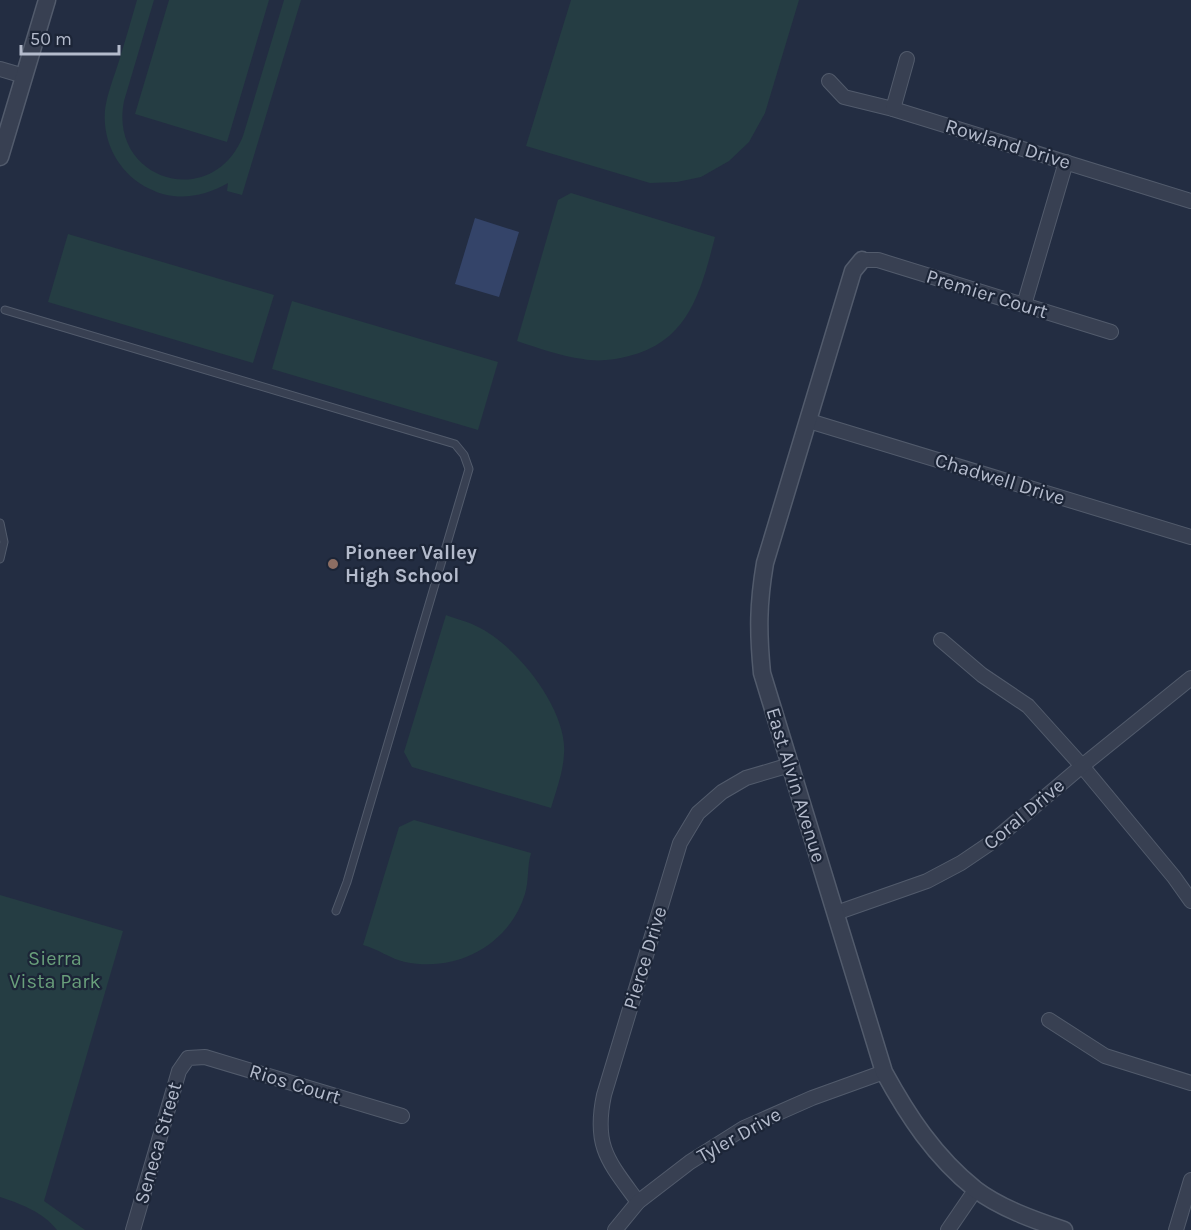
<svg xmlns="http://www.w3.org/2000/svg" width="1191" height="1230" font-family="Karla,sans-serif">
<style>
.green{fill:#253d43}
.water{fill:#344469}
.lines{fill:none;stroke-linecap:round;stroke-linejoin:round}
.service-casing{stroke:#525b6c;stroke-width:9}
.minor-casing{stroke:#525b6c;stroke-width:16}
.tertiary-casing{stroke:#525b6c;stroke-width:19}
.service{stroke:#384052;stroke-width:7}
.minor{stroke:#384052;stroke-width:14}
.tertiary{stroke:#384052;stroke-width:16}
.education-dot{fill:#8d6e63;stroke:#1c2537;stroke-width:2}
.labels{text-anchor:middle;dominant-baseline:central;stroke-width:4.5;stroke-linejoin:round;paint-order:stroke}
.street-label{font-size:20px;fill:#b4bbcc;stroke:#1c2537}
.poi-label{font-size:20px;font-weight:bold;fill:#b4bbcc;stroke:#1c2537;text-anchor:start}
.park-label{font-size:20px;fill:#699f7b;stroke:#1c2537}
</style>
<rect width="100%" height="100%" fill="#232d42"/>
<g class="green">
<path d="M137,0h17l-30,101c-16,80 89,111 119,35l41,-136h17l-59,195 -15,-4 1,-8c-25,14 -52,19 -78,6 -30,-14 -48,-46 -45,-79 2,-16 9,-33 14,-49 6,-20 12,-40 18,-61z"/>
<polygon points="169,0 269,0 227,142 135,114"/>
<polygon points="571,0 799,0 765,113 749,142 729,161 701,177 677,182 650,183 526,146"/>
<path d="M571,193l144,44c-14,54 -26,104 -86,119 -14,4 -32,6 -46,3 -23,-3 -45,-11 -66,-18l41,-141z"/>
<polygon points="68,234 274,295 253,363 48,302"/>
<polygon points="292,301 498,362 478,430 272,369"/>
<path d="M446,615c10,4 21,6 30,11 40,18 92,84 88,128 -1,19 -8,37 -13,54l-139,-41 -8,-15z"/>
<path d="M414,820l117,33c-4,13 -2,28 -6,41 -16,51 -68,79 -120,68 -14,-3 -27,-13 -42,-17l36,-118z"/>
<path d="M0,895l123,36 -79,270 41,29h-28c-14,-18 -36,-26 -57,-33z"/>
</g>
<polygon class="water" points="475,218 519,232 499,297 455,284"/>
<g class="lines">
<defs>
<g id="service">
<polyline points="5,310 455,444 464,455 469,469 347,882 336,911"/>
<polyline points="0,523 4,542 0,559"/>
</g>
<g id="minor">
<polyline points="0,69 24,76"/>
<polyline points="829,81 844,97 893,109 1191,201"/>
<polyline points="893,109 907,59"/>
<polyline points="862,260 878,260 1111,332"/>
<polyline points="1024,305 1066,162"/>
<polyline points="809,421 1191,537"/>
<polyline points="941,640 982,675 1028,706 1082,766 1174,877 1191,901"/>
<polyline points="836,913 927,881 961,863 992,842 1082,766 1191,678"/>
<polyline points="1049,1020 1105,1056 1191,1083"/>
<path d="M638,1202c-29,-40 -45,-55 -34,-107l76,-252 18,-30 24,-21 24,-14 44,-13"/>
<polyline points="133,1230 179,1071 188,1058 205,1057 402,1116"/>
<polyline points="615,1230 638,1202 690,1162 744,1128 812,1098 884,1072"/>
<polyline points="948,1230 976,1189"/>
<polyline points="1176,1230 1191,1180"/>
</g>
<g id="tertiary">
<polyline points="0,157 47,0"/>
<path d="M862,260l-9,11 -88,292c-7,41 -7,69 -3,110l122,399c24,44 51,85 91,117 25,19 59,31 89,41"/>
</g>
</defs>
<use href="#service" class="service-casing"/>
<use href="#minor" class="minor-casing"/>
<use href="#tertiary" class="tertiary-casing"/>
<use href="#service" class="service"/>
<use href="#minor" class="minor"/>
<use href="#tertiary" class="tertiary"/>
</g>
<circle class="education-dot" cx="333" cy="564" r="6"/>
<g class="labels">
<g class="street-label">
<text transform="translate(1008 144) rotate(17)">Rowland Drive</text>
<text transform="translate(987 294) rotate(17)">Premier Court</text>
<text transform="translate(1000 479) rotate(17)">Chadwell Drive</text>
<text transform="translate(796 785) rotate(73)">East Alvin Avenue</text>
<text transform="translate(1024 814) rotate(-40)">Coral Drive</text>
<text transform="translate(645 958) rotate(-73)">Pierce Drive</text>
<text transform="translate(295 1084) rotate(17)">Rios Court</text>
<text transform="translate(739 1135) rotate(-29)">Tyler Drive</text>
<text transform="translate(158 1143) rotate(-74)">Seneca Street</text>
</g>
<g class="poi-label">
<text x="345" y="552">Pioneer Valley<tspan x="345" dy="23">High School</tspan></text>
</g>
<g class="park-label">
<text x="55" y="958">Sierra<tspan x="55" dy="23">Vista Park</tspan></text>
</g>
</g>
<path d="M21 45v9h98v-9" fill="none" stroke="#b4bbcc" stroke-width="3"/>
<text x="30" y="45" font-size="18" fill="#b4bbcc" stroke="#1c2537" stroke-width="4.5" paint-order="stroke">50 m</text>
</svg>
